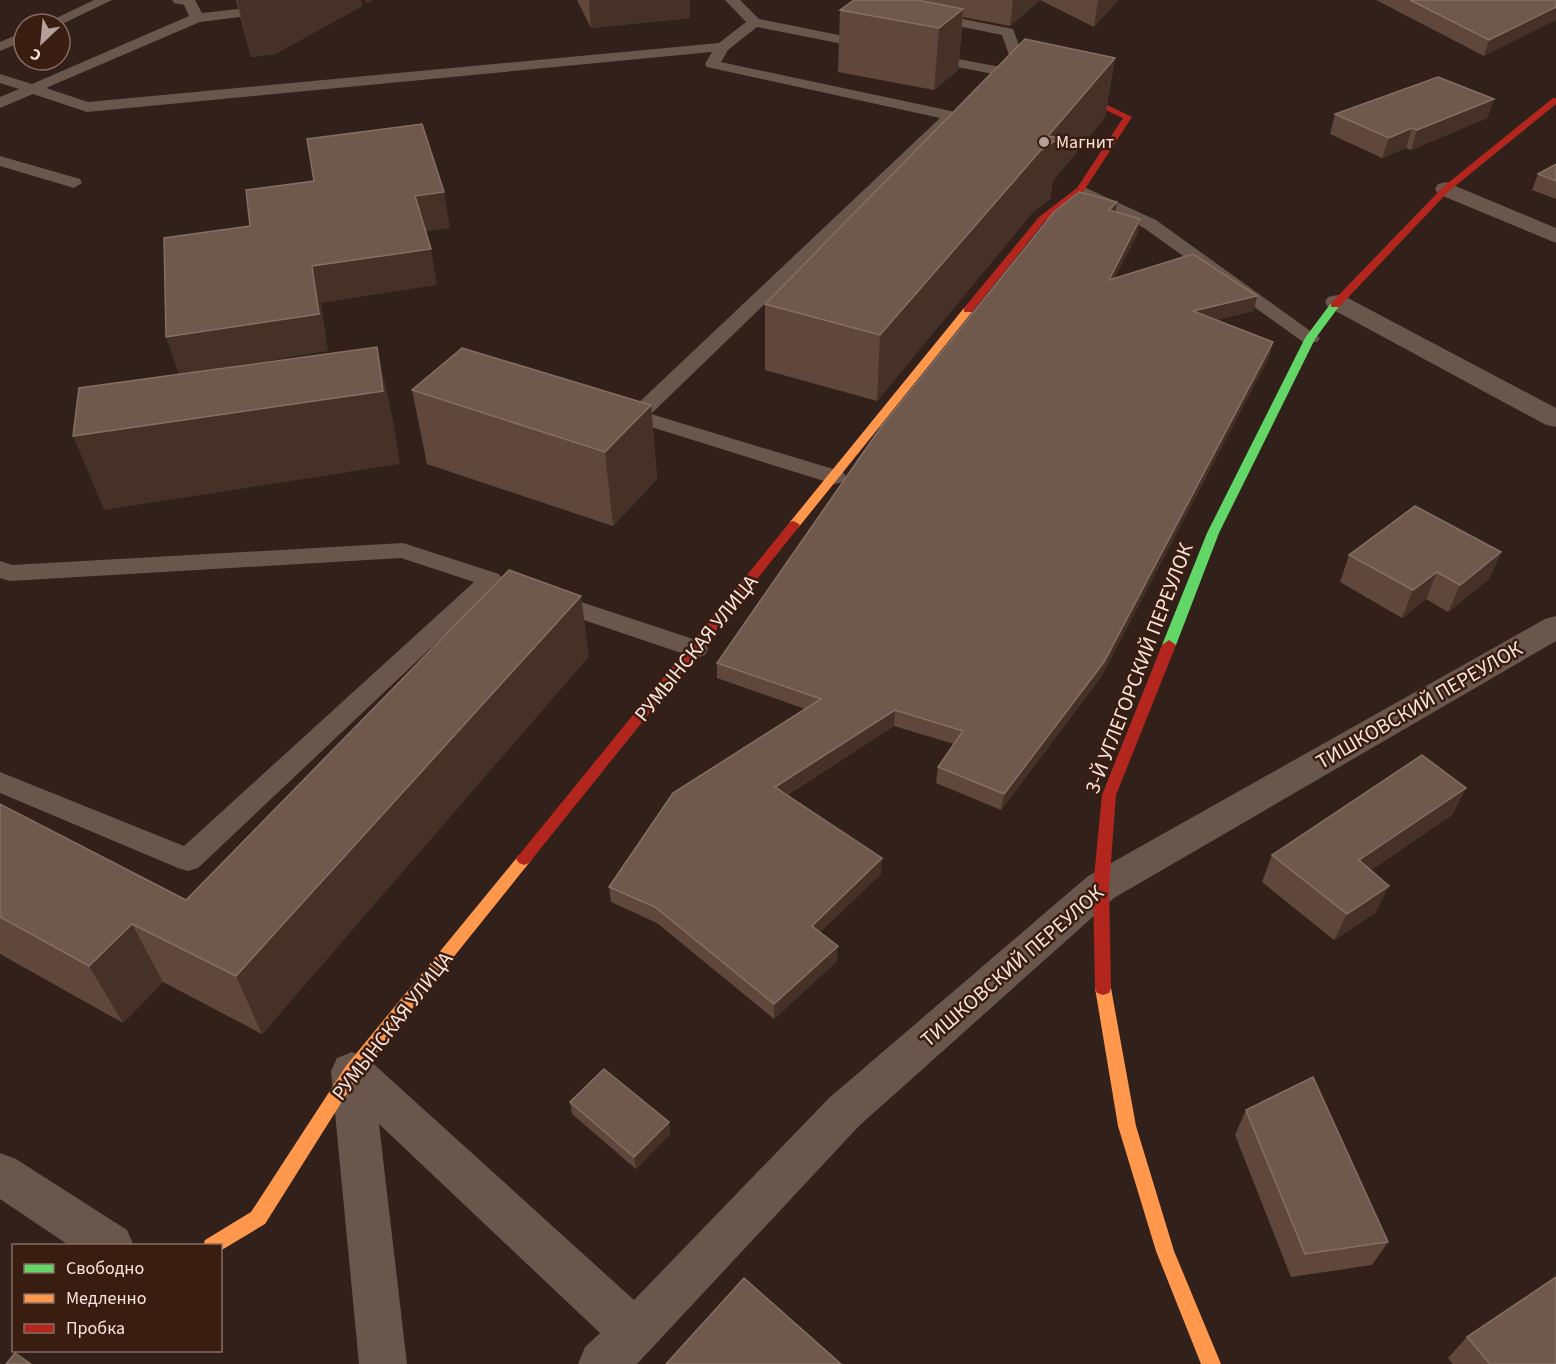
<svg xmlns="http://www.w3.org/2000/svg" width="1556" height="1364" font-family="'Source Sans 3',sans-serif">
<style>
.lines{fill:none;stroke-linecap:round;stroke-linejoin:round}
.lane{fill:#69564c;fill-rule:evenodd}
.street{fill:#69564c;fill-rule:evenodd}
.fast{fill:#63d668;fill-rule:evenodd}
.slow{fill:#ff974d;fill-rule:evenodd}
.jam{fill:#b3261e;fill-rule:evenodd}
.wall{fill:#5f483b}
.shaded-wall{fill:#453127}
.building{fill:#6f594d;stroke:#856f63;stroke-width:1.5}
.poi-dot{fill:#b3a099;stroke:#3a1d11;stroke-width:2}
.labels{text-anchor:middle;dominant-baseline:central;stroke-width:5;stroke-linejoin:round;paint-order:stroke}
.far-poi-label{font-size:18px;fill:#f9e5dd;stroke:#3a1d11;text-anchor:start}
.street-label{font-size:21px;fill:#f9e5dd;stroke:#3a1d11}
</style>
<rect width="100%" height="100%" fill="#31211a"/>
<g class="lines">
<g class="lane">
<polygon points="94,0 112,0 60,25 44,24"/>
<polygon points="172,0 195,0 202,13 273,5 280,9 273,13 200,22 46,88 88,102 719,43 746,22 725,0 740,0 759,19 878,43 880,46 873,50 757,27 728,50 721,62 951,111 959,116 651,414 843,472 846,477 843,482 835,484 827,482 616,416 613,412 616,408 623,406 633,408 940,118 707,67 705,64 712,52 87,112 33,94 0,108 0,97 19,89 0,83 0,74 32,84 189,16 184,5 174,3"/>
<polygon points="897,0 913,0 928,12 1013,29 1022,53 1046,74 1044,77 1029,81 921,60 919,57 926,53 1028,72 1010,58 1002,35 919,18"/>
<polygon points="24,32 24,41 0,51 0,42"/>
<polygon points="0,156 80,179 82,183 74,188 0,166"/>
<polygon points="1086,188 1156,220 1320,338 1317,342 1303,342 1144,228 1080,197 1078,193 1080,189"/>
<polygon points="403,543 499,574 503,580 198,868 188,871 178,868 0,793 0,772 184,846 474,582 401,558 10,581 0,578 0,561 12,565"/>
<polygon points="551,592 705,643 708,649 705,655 696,658 542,606 539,600 542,594"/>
</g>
<g class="street">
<polygon points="1446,182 1556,228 1556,243 1438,194 1435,189 1438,184"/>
<polygon points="1337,295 1346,297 1556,408 1556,427 1546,425 1328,307 1325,302 1328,297"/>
<polygon points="1556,616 1556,641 1114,898 859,1126 637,1364 578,1364 585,1347 600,1333 379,1124 407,1364 359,1364 331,1071 337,1058 352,1052 367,1058 634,1300 829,1098 1088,876 1545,619"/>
<polygon points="0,1153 16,1159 127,1230 134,1246 70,1246 0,1199"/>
</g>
<polygon class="fast" points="1335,302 1340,305 1315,339 1219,533 1176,645 1169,650 1164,648 1162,645 1207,533 1305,338 1331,303"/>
<g class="slow">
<polygon points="968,307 972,308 972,312 798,528 790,528 788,525 790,522 964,308"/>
<polygon points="524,853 529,855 532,859 529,863 358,1076 265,1224 220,1251 220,1246 203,1246 205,1240 251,1212 346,1066 519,855"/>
<polygon points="1103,981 1109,983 1111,988 1136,1126 1174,1251 1221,1364 1201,1364 1156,1251 1118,1126 1095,988 1097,983"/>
</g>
<g class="jam">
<polygon points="1064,87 1070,87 1132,117 1083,192 1045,221 972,312 964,312 964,308 1039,217 1077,188 1123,118 1064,91"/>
<polygon points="1553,98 1556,98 1556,104 1449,191 1339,307 1331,307 1331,303 1443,187"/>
<polygon points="794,521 800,525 798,528 529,863 524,865 519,863 516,859 519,855 790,522"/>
<polygon points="1169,640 1176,645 1116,795 1109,887 1111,988 1109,993 1103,995 1097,993 1095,988 1093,887 1102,795 1162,645"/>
</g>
</g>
<g class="wall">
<polygon points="236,0 361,0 362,6 275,54 251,57"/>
<polygon points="577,0 690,0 690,18 591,28"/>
<polygon points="925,0 1118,0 1094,27 1040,0 1010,26 963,17 958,70 934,90 838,72 840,10 925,1"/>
<polygon points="1376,0 1556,0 1484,56"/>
<polygon points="1115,58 1105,117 1053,181 1050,199 1032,213 877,401 765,370 765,304"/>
<polygon points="1494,99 1487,118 1411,150 1406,148 1382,158 1330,134 1335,114"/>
<polygon points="1556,164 1556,199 1532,190 1538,174"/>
<polygon points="1117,202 1116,212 1138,233 1114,278 1254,311 1215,320 1273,342 1269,357 1101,677 1001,810 936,783 938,767 954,744 894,726 787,795 881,874 820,932 837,961 774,1019 657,923 611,902 609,887 805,709 717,678 717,663"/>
<polygon points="412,390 651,405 657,479 613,526 427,464"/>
<polygon points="1501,552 1489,579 1448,612 1426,599 1402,618 1340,582 1349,555"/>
<polygon points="589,656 262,1034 163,982 123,1023 0,954 0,804 186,900"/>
<polygon points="1466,788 1452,815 1371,870 1376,912 1334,940 1262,882 1272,855"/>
<polygon points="570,1102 669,1122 670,1134 636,1169 572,1114"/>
<polygon points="1246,1110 1388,1242 1372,1265 1291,1277 1235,1135"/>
<polygon points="1467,1337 1556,1364 1453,1364 1448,1358"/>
</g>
<g class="shaded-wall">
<polygon points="237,0 361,0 362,6 275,54 251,57"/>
<polygon points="365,0 373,0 366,4"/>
<polygon points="589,0 690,0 690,18 591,28"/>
<polygon points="1013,0 1040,0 1010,26"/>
<polygon points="1098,0 1118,0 1094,27"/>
<polygon points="1556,7 1556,20 1484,56 1489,40"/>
<polygon points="963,9 958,70 934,90 939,28"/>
<polygon points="1115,58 1105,117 1053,181 1050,199 1032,213 877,401 880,335 1040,151 1048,136"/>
<polygon points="1494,99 1487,118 1411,150 1417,130"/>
<polygon points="1412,128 1406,148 1382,158 1389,138"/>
<polygon points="444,192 450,228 422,232 415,196"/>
<polygon points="1117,202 1115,216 1109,210"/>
<polygon points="1140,219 1138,233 1106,294 1109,280"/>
<polygon points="431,249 437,285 321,303 328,351 179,375 166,337 312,266"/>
<polygon points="1257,296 1254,311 1189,326 1193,311"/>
<polygon points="1273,342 1269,357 1101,677 1001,810 1004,794"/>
<polygon points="377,347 393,420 400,464 104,510 73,436"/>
<polygon points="651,405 657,479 613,526 605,452"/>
<polygon points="1501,552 1489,579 1448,612 1460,585"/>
<polygon points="1437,572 1426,599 1402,618 1413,590"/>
<polygon points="581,596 589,656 262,1034 236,976"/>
<polygon points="895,710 894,726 775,802 775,787"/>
<polygon points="1466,788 1452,815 1347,887 1359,860"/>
<polygon points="882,858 881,874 811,941 812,926"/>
<polygon points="1389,886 1376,912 1334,940 1347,914"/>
<polygon points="132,924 163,982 123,1023 89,966"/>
<polygon points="838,946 837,961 774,1019 774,1004"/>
<polygon points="669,1122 670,1134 636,1169 634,1157"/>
</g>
<g class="building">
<polygon points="854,0 918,0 963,9 939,28 840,10"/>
<polygon points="1410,0 1556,0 1556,7 1489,40"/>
<polygon points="1025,39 1115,58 1048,136 1059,138 1040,151 880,335 765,304"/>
<polygon points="1438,77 1494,99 1417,130 1412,128 1389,138 1335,114"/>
<polygon points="422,124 444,192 415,196 431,249 312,266 319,314 166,337 164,238 250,226 246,190 314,181 307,139"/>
<polygon points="1556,164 1556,181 1538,174"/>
<polygon points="1079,192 1113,201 1117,202 1109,210 1140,219 1109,280 1193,254 1257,296 1193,311 1273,342 1104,662 1004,794 938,767 963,731 895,710 775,787 882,858 812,926 838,946 774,1004 655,907 609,887 673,793 821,699 717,663 881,427 1054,212"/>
<polygon points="377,347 383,391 73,436 79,388"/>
<polygon points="462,348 651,405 605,452 412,390"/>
<polygon points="1415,506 1501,552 1460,585 1437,572 1413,590 1349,555"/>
<polygon points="509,570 581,596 236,976 132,924 89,966 0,917 0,804 186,900"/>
<polygon points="1422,755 1466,788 1359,860 1389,886 1347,914 1272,855"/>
<polygon points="604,1069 669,1122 634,1157 570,1102"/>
<polygon points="1313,1077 1388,1242 1305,1254 1246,1110"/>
<polygon points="1556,1277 1556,1364 1490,1364 1467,1337"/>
<polygon points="744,1278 841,1364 666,1364"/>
<polygon points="15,1353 31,1364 6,1364"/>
</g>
<circle class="poi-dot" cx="1044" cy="142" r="6"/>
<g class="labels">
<g class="far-poi-label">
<text x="1056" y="142">Магнит</text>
</g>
<g class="street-label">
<text transform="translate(696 648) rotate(-51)">РУМЫНСКАЯ УЛИЦА</text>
<text transform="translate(1139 668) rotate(-69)">3-Й УГЛЕГОРСКИЙ ПЕРЕУЛОК</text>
<text transform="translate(1419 705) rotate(-30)">ТИШКОВСКИЙ ПЕРЕУЛОК</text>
<text transform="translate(1012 966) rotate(-41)">ТИШКОВСКИЙ ПЕРЕУЛОК</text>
<text transform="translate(392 1026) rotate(-52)">РУМЫНСКАЯ УЛИЦА</text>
</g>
</g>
<rect x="12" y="1244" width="210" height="108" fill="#3a1d11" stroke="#866d63" stroke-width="1.5"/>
<rect x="24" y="1264" width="30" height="9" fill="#63d668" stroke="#866d63" stroke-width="1.5"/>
<text x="66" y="1274" font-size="18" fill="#f9e5dd">Свободно</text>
<rect x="24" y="1294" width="30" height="9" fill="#ff974d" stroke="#866d63" stroke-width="1.5"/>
<text x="66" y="1304" font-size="18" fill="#f9e5dd">Медленно</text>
<rect x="24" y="1324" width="30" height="9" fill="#b3261e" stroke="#866d63" stroke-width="1.5"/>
<text x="66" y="1334" font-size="18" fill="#f9e5dd">Пробка</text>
<g transform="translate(42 42) rotate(206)"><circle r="28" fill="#3a1d11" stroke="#866d63" stroke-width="1.5"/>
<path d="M0-4.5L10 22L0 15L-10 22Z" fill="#b3a099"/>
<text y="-9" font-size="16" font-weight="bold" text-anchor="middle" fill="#f9e5dd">С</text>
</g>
</svg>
